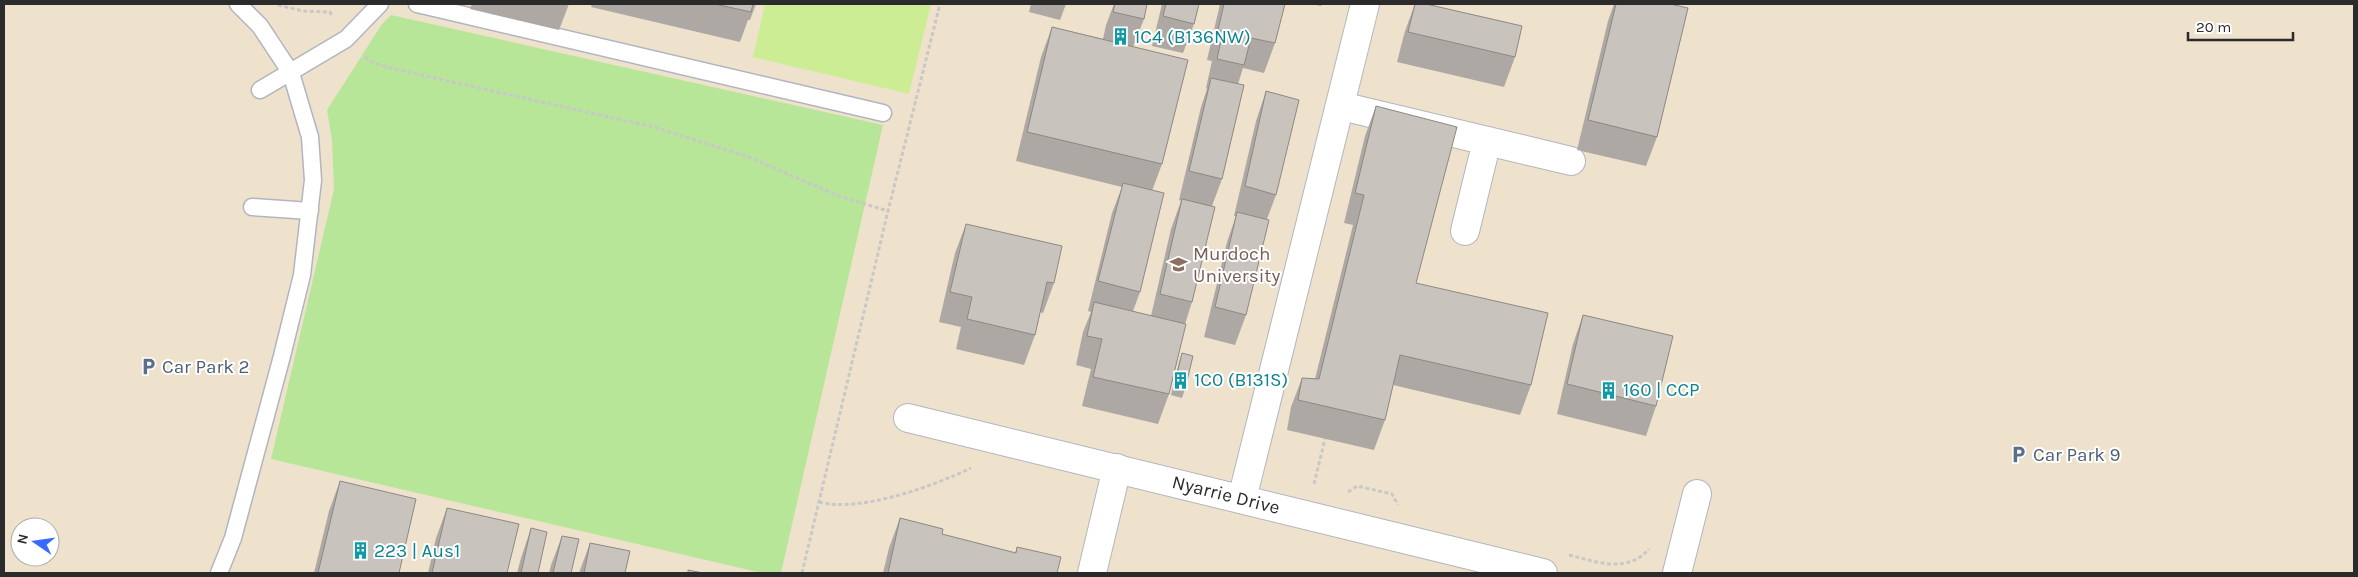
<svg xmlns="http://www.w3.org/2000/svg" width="2358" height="577" font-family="Karla,sans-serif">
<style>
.education{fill:#efe2cc;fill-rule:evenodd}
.green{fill:#b7e698}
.pitch{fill:#cded94}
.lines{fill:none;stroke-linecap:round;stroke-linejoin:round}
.service-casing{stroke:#b1b5bf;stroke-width:19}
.minor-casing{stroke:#b1b5bf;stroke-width:30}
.path{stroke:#c8c8c8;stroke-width:3;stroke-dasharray:4 2.5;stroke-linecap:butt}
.service{stroke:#fff;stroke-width:16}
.minor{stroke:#fff;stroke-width:28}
.wall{fill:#ada8a3}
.building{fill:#c9c3bd;stroke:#8d8884}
.labels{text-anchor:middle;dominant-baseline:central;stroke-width:4;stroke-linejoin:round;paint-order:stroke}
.culture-label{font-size:19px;fill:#0d838f;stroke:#fff;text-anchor:start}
.education-label{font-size:19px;fill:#785e54;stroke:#fff;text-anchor:start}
.service-label{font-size:19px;fill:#4e5e75;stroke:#fff;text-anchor:start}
.street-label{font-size:19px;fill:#2b2b2b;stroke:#fff}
</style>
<rect width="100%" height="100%" fill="#eee6dd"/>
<path class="education" d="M4,4h2350v569h-2350zM20,527h30v30h-30z"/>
<polygon class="green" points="391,15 883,125 781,573 762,573 271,459 334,189 332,140 327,110 382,24"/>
<polygon class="pitch" points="765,4 931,4 909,94 753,57"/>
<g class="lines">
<defs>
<g id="service">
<polyline points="417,4 883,113"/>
<polyline points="260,90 346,39 380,4"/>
<polyline points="252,207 310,211"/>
<polyline points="219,573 233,538 282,356 302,275 313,180 310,137 291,73 260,26 238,4"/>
</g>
<g id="minor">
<polyline points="1341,106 1571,161"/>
<polyline points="1465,231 1487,141"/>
<polyline points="908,418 1543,573"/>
<polyline points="1242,499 1365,4"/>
<polyline points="1092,573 1117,468"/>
<polyline points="1677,573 1697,494"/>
</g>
</defs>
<use href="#service" class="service-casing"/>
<use href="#minor" class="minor-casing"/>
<g class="path">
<polyline points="278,5 303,11 330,12 332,16"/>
<polyline points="365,57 372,62 390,68 654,127 749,157 836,195 888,211"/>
<polyline points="1314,484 1325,439"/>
<polyline points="1348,492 1357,486 1392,494 1398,505"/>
<path d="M819,502c40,11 115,-16 152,-34"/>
<path d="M1569,555c28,7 58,19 80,-6"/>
<polyline points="802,573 888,211 940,4"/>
</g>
<use href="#service" class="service"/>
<use href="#minor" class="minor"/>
</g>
<g class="wall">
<polygon points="472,4 569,4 559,30 470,9"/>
<polygon points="592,4 756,4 750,20 748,20 740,42 591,7"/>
<polygon points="1031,4 1066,4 1060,20 1029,12"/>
<polygon points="1114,4 1147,4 1144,19 1133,47 1162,164 1152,191 1140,292 1133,311 1151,316 1171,229 1181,201 1179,200 1201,107 1207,89 1206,88 1212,61 1207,60 1220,4 1285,4 1275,43 1264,73 1243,68 1238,84 1222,179 1212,206 1192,302 1185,324 1169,394 1158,424 1082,406 1091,369 1076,365 1083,332 1091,312 1088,311 1112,213 1122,187 1016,161 1041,57 1052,27 1103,39 1106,25"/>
<polygon points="1162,4 1199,4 1194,24 1183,53 1152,46"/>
<polygon points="1311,4 1322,4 1321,6"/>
<polygon points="1415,4 1515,57 1504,87 1397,62 1405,31"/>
<polygon points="1614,4 1670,4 1657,137 1646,166 1577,150 1608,21"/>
<polygon points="1266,91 1276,195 1267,219 1246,315 1235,345 1204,337 1227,242 1236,216 1234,216 1256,121"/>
<polygon points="1376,106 1416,283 1531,385 1520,415 1393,385 1385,420 1374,450 1287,430 1291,407 1302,378 1315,379 1353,225 1344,223 1365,136"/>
<polygon points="966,224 1054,283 1043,313 1040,312 1035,335 1024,365 956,349 961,327 939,322 955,253"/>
<polygon points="1583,315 1656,406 1646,436 1557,414 1573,344"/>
<polygon points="1182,353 1185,389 1182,398 1171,395 1179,362"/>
<polygon points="340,481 399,573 314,573 329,511"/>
<polygon points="447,508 507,573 428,573 436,538"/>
<polygon points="900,518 942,534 1015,553 1017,547 1057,573 883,573 889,548"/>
<polygon points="531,528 538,573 517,573 521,558"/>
<polygon points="562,536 571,573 549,573 551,565"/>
<polygon points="590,543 625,573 579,573"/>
</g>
<g class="building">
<polygon points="715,4 753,4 751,12"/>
<polygon points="1115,4 1147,4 1144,19 1113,12"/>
<polygon points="1166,4 1199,4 1194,24 1163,16"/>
<polygon points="1224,4 1285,4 1275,43 1251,38 1244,65 1217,59 1223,31 1218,30"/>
<polygon points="1415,4 1426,4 1522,26 1515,57 1408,32"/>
<polygon points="1616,4 1670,4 1688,8 1657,137 1588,120"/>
<polygon points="1052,27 1188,60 1162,164 1027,132"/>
<polygon points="1211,78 1244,85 1222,179 1189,171"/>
<polygon points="1266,91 1299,100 1276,195 1245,186"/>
<polygon points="1376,106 1457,127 1416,283 1548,313 1531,385 1400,355 1385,420 1298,400 1302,378 1319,379 1364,195 1355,193"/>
<polygon points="1123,183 1164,193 1140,292 1098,281"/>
<polygon points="1182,199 1215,207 1192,302 1160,294"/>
<polygon points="1237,212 1269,220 1246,315 1215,307"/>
<polygon points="966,224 1062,246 1054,283 1047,282 1035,335 967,319 972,297 950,292"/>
<polygon points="1094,302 1186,324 1169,394 1093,377 1102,339 1087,336"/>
<polygon points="1583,315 1673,336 1656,406 1567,384"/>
<polygon points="1182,353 1193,356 1185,389 1174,386"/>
<polygon points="340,481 416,499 399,573 318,573"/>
<polygon points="447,508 519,524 507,573 432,573"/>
<polygon points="900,518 943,529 942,534 1016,553 1017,547 1061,557 1057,573 888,573"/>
<polygon points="531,528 547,532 538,573 521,573"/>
<polygon points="562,536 579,539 571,573 553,573"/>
<polygon points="590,543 630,551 625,573 584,573"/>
<polygon points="688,570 703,573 688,573"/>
</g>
<defs>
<symbol id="building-bare" viewBox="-9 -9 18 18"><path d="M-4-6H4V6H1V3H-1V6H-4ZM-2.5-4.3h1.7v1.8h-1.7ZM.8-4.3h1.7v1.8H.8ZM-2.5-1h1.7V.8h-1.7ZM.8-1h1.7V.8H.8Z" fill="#0f9aa8" stroke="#fff" stroke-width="2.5" paint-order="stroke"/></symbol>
<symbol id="university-bare" viewBox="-9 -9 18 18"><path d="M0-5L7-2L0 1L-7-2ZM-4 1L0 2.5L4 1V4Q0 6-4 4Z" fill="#8d6e63" stroke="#fff" stroke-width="2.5" paint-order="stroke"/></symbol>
<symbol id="parking-bare" viewBox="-9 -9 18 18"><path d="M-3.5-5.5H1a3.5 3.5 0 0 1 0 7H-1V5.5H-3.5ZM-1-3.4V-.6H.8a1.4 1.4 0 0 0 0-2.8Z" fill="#5c6f8a" stroke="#fff" stroke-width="2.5" paint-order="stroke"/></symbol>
</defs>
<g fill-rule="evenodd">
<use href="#building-bare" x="1108" y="24" width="25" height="25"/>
<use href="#university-bare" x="1166" y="252" width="25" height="25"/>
<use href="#parking-bare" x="136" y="354" width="25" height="25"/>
<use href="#building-bare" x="1168" y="368" width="25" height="25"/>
<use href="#building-bare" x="1596" y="378" width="25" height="25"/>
<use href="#parking-bare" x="2006" y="442" width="25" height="25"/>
<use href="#building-bare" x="348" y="538" width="25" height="25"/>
</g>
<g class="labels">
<g class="culture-label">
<text x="1134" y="37">1C4 (B136NW)</text>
<text x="1194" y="380">1C0 (B131S)</text>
<text x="1623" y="390">160 | CCP</text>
<text x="374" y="551">223 | Aus1</text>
</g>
<g class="education-label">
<text x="1193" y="254">Murdoch<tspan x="1193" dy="22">University</tspan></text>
</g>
<g class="service-label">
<text x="162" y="367">Car Park 2</text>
<text x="2033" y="455">Car Park 9</text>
</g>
<g class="street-label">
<text transform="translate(1226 495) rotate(14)">Nyarrie Drive</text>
</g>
</g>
<rect width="2358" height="577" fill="none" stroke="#2b2b2b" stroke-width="10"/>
<g transform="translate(35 542) rotate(283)"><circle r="24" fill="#ffffff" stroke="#aaaaaa"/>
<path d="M0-4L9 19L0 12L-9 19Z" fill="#396aff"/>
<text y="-8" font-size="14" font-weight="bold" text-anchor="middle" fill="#2b2b2b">N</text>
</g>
<path d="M2188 32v8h105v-8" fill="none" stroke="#2b2b2b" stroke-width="2.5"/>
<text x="2196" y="32" font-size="15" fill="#2b2b2b" stroke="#ffffff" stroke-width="4" paint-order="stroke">20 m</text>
</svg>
